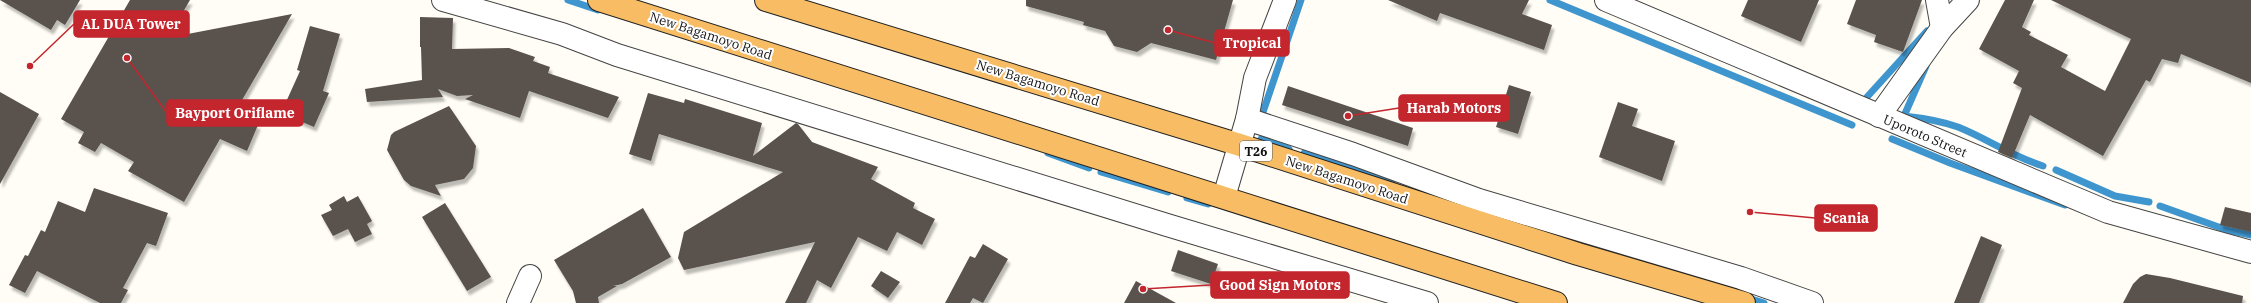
<svg xmlns="http://www.w3.org/2000/svg" width="2251" height="303" font-family="'IBM Plex Serif',serif">
<style>
.lines{fill:none;stroke-linecap:round;stroke-linejoin:round}
.stream{stroke:#3f96cf;stroke-width:7}
.building{fill:#5a524d;filter:url(#shadow)}
.minor-casing{stroke:#444;stroke-width:24}
.trunk-casing{stroke:#222;stroke-width:24}
.minor{stroke:#fff;stroke-width:22}
.trunk{stroke:#f7bc64;stroke-width:22}
.labels{text-anchor:middle;dominant-baseline:central;stroke-width:4;stroke-linejoin:round;paint-order:stroke}
.shield{fill:#fff;stroke:#585858;stroke-width:1}
.shield-label{font-size:12px;font-weight:bold;fill:#111}
.street-label{font-size:13px;fill:#111;stroke:#fff}
.leader{fill:none;stroke:#c4262e;stroke-width:1.5}
.callout-dot{fill:#c4262e;stroke:#fff;stroke-width:1.5}
.callout{fill:#c4262e;stroke:#c4262e;stroke-width:1.5}
.callout-label{font-size:14px;text-anchor:middle;font-weight:bold;fill:#fff}
</style>
<defs>
<filter id="shadow"><feDropShadow dx="2.5" dy="4.5" stdDeviation="1" flood-color="#0004"/></filter>
</defs>
<rect width="100%" height="100%" fill="#fffdf5"/>
<g class="lines">
<g class="stream">
<polyline points="568,0 598,10"/>
<polyline points="1550,0 1852,125"/>
<path d="M1926,66l-22,50c18,2 37,5 54,11 30,12 53,29 85,39"/>
<polyline points="1867,97 1927,31"/>
<polyline points="1262,115 1301,0"/>
<polyline points="1261,139 1289,149"/>
<polyline points="1892,139 1950,163 2065,205"/>
<polyline points="1048,153 1089,168"/>
<polyline points="1304,153 1392,182"/>
<polyline points="2056,170 2115,196 2149,202"/>
<polyline points="1101,172 1168,192"/>
<polyline points="1422,192 1433,195"/>
<polyline points="1187,198 1208,204"/>
<polyline points="2160,206 2227,230 2251,235"/>
<polyline points="1748,298 1764,303"/>
</g>
</g>
<g class="building">
<polygon points="0,0 80,0 65,25 57,20 51,30"/>
<polygon points="130,0 190,0 183,12 185,14 172,37 292,14 234,114 258,125 247,151 220,139 184,202 128,171 134,162 101,143 95,152 78,143 84,132 61,119"/>
<polygon points="1026,0 1233,0 1216,60 1151,43 1137,52 1114,46 1105,31 1083,25 1084,22 1026,6"/>
<polygon points="1388,0 1529,0 1522,14 1552,25 1544,50 1440,13 1437,21"/>
<polygon points="1748,0 1819,0 1801,42 1741,16"/>
<polygon points="1856,0 1922,0 1903,52 1874,42 1876,35 1847,24"/>
<polygon points="2005,0 2034,0 2022,27 2031,32 2029,35 2068,55 2061,67 2105,91 2131,39 2051,0 2251,0 2251,83 2181,54 2178,63 2162,59 2150,82 2146,80 2103,156 2030,115 2012,158 1998,152 2022,88 2013,83 2019,71 1979,49"/>
<polygon points="420,17 453,18 452,49 509,48 535,57 533,61 550,67 548,73 619,97 608,118 529,91 520,118 465,99 473,95 457,96 438,89 443,97 367,102 365,89 422,80 421,47 420,47"/>
<polygon points="310,26 340,34 323,91 329,93 314,127 281,113 300,71 297,70"/>
<polygon points="1509,85 1531,92 1518,134 1496,127"/>
<polygon points="1288,86 1413,128 1408,146 1282,105"/>
<polygon points="0,92 39,114 0,184"/>
<polygon points="648,93 684,103 685,99 762,123 753,156 796,123 798,124 812,142 878,167 871,179 915,203 913,208 935,219 922,245 897,232 887,251 858,237 831,288 817,280 806,303 785,303 815,242 684,270 678,258 684,232 783,172 659,134 651,161 629,154"/>
<polygon points="1618,102 1638,109 1632,126 1675,141 1662,181 1599,157"/>
<polygon points="449,106 476,146 473,168 464,179 435,185 441,196 411,186 404,180 387,150 391,135 394,132"/>
<polygon points="94,188 168,213 156,246 147,243 123,288 128,290 121,303 100,303 37,271 25,293 9,285 25,255 28,256 41,230 45,232 58,201 85,212"/>
<polygon points="344,196 347,202 358,196 372,221 367,224 372,234 355,242 348,229 333,236 321,215 332,210 329,205"/>
<polygon points="445,203 491,277 467,291 422,217"/>
<polygon points="2225,207 2251,213 2251,232 2220,225"/>
<polygon points="643,208 671,257 622,284 613,286 617,286 598,297 599,303 576,303 573,291 554,260"/>
<polygon points="1981,236 2002,245 1979,303 1954,303"/>
<polygon points="983,244 1008,259 983,303 973,298 970,303 945,303 970,256 975,258"/>
<polygon points="1178,250 1218,264 1211,284 1171,271"/>
<polygon points="881,271 900,282 888,298 871,286"/>
<polygon points="2146,274 2170,278 2243,296 2242,303 2123,303 2133,284 2140,277"/>
<polygon points="1136,281 1176,303 1124,303"/>
</g>
<g class="lines">
<defs>
<g id="minor">
<polyline points="443,0 562,34 617,55 1167,225 1427,303"/>
<polyline points="1606,0 2108,212 2251,252"/>
<polyline points="1937,0 1942,28"/>
<polyline points="1879,116 1942,28 1968,0"/>
<polyline points="1247,119 1353,154 1479,200 1741,278 1812,303"/>
<polyline points="1224,197 1247,119 1255,78 1285,0"/>
<polyline points="518,303 530,276"/>
</g>
<g id="trunk">
<polyline points="599,0 1556,303"/>
<polyline points="766,0 1240,145 1578,254 1744,303"/>
</g>
</defs>
<use href="#minor" class="minor-casing"/>
<use href="#trunk" class="trunk-casing"/>
<use href="#minor" class="minor"/>
<use href="#trunk" class="trunk"/>
</g>
<g class="labels">
<rect class="shield" x="1240" y="141" width="32" height="20" rx="3"/>
<g class="shield-label">
<text x="1256" y="151">T26</text>
</g>
<g class="street-label">
<text transform="translate(711 36) rotate(18)">New Bagamoyo Road</text>
<text transform="translate(1038 83) rotate(17)">New Bagamoyo Road</text>
<text transform="translate(1925 136) rotate(23)">Uporoto Street</text>
<text transform="translate(1347 180) rotate(18)">New Bagamoyo Road</text>
</g>
</g>
<path class="leader" d="M30 66L74 24M1168 30L1215 43M1348 116L1399 108M127 58L167 113M1750 212L1815 218M1143 289L1211 285"/>
<g class="callout-dot">
<circle cx="30" cy="66" r="4"/>
<circle cx="1168" cy="30" r="4"/>
<circle cx="1348" cy="116" r="4"/>
<circle cx="127" cy="58" r="4"/>
<circle cx="1750" cy="212" r="4"/>
<circle cx="1143" cy="289" r="4"/>
</g>
<g class="callout">
<rect x="74" y="11" width="115" height="26" rx="4"/>
<rect x="1215" y="30" width="74" height="26" rx="4"/>
<rect x="1399" y="95" width="110" height="26" rx="4"/>
<rect x="167" y="100" width="136" height="26" rx="4"/>
<rect x="1815" y="205" width="62" height="26" rx="4"/>
<rect x="1211" y="272" width="138" height="26" rx="4"/>
</g>
<g class="callout-label">
<text x="131" y="29">AL DUA Tower</text>
<text x="1252" y="48">Tropical</text>
<text x="1454" y="113">Harab Motors</text>
<text x="235" y="118">Bayport Oriflame</text>
<text x="1846" y="223">Scania</text>
<text x="1280" y="290">Good Sign Motors</text>
</g>
</svg>
